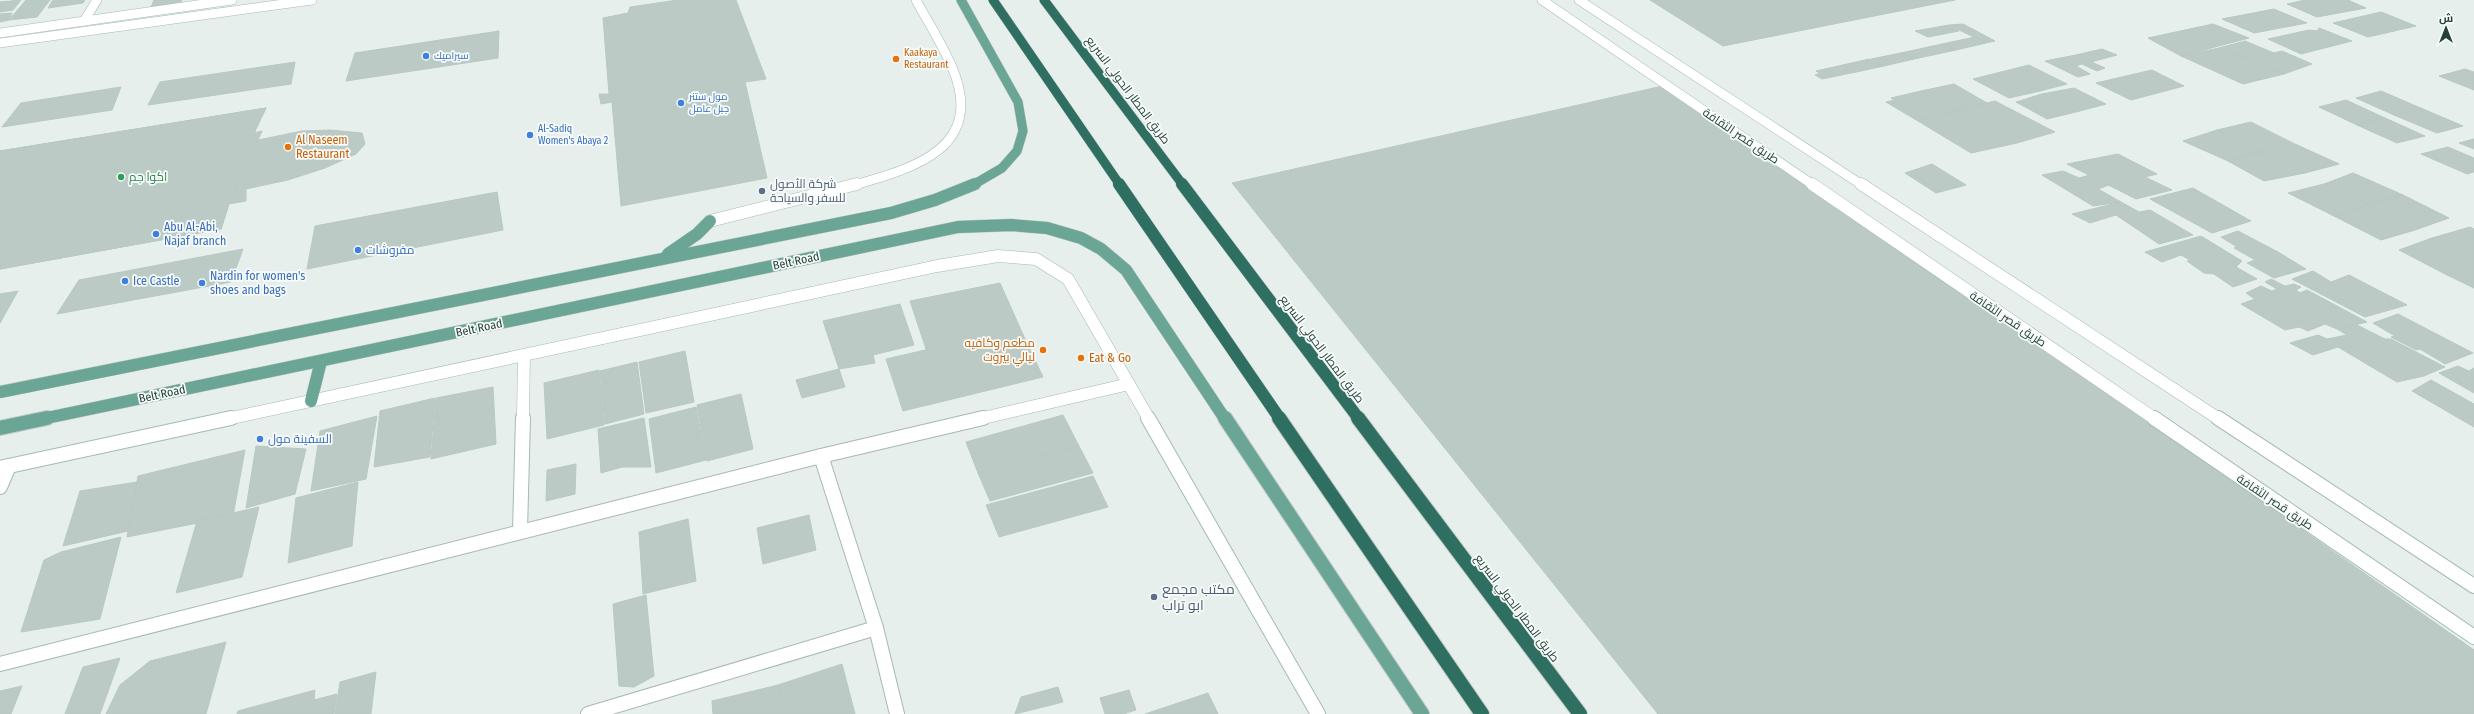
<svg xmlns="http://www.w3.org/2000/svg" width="2474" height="714" font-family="'Fira Sans Condensed',Cairo,sans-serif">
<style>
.building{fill:#bbcac4;stroke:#b8c9c2}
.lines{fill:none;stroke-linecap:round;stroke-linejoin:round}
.street-far2-casing{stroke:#a8b8b2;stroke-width:10}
.street-far1-casing{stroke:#a8b8b2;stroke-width:13}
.street-casing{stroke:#a8b8b2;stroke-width:16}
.secondary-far2-casing{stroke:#a4bbb3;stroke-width:10}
.secondary-far1-casing{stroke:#a4bbb3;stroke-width:13}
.secondary-casing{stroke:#a4bbb3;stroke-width:16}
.primary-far2-casing{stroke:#c2cac8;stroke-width:10}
.primary-far1-casing{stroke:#c2cac8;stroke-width:13}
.primary-casing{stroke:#c2cac8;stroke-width:16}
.highway-far2-casing{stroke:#c2cac8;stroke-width:10}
.highway-far1-casing{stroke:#c2cac8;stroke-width:13}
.highway-casing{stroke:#c2cac8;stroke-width:16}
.street-far2{stroke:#fff;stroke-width:9}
.street-far1{stroke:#fff;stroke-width:12}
.street{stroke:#fff;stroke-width:14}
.secondary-far2{stroke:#fff;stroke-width:9}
.secondary-far1{stroke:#fff;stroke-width:12}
.secondary{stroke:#fff;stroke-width:14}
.primary-far2{stroke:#6aa596;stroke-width:9}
.primary-far1{stroke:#6aa596;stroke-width:12}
.primary{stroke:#6aa596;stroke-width:14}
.highway-far2{stroke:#2f6f62;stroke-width:9}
.highway-far1{stroke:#2f6f62;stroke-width:12}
.highway{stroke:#2f6f62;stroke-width:14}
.shop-dot{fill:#3f7fe0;stroke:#f7fbf9;stroke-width:1.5}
.food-dot{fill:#e8710a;stroke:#f7fbf9;stroke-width:1.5}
.leisure-dot{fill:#2e9e5b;stroke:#f7fbf9;stroke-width:1.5}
.service-dot{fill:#5c6f8a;stroke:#f7fbf9;stroke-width:1.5}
.labels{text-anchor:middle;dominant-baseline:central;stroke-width:3.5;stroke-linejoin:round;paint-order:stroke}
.far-food-label{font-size:10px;fill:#c56008;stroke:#f7fbf9;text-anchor:start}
.far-shop-label{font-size:10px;fill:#366cbe;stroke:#f7fbf9;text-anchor:start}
.street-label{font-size:12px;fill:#24423a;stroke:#f7fbf9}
.food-label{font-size:12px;fill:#c56008;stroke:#f7fbf9;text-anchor:start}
.leisure-label{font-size:12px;fill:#27864d;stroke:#f7fbf9;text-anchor:start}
.service-label{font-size:12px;fill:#4e5e75;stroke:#f7fbf9;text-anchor:start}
.shop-label{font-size:12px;fill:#366cbe;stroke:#f7fbf9;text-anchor:start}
.near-service-label{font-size:14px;fill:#4e5e75;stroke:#f7fbf9;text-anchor:start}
</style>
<rect width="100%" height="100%" fill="#e6efeb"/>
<g class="building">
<polygon points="21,0 13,10 0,12 0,2"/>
<polygon points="26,0 50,0 37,17 9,20"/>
<polygon points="53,0 85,0 83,3 48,8"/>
<polygon points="154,0 182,0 181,2 151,7"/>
<polygon points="678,0 736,0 766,79 745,82 767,178 621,206 612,102 601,104 599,94 609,94 603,18 628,13 630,7"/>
<polygon points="1650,0 1955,0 1723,46"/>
<polygon points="2305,0 2348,0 2366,8 2317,17 2287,4"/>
<polygon points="2274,9 2307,23 2254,33 2222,19"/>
<polygon points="2381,12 2416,26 2368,37 2333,23"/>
<polygon points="12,13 9,20 0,22 0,14"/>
<polygon points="1963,24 1995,41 1986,43 1949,25"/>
<polygon points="2213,24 2249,38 2181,56 2148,38"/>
<polygon points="1949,25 1959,31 1928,37 1915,31"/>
<polygon points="2319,28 2352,41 2301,54 2268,39 2309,30 2317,31"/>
<polygon points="499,31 498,58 346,81 355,53"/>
<polygon points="1975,37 1986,43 1956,50 1942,44"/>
<polygon points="2245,41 2274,53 2282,51 2312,64 2284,74 2219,48"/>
<polygon points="1942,44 1956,50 1914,59 1901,53"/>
<polygon points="2219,48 2284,74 2243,84 2181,56"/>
<polygon points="2102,49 2117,55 2091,62 2076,55"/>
<polygon points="1901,53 1914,59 1884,66 1871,59"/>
<polygon points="2076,55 2105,68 2097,71 2082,64 2076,66 2090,74 2078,77 2045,61"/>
<polygon points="1869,59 1884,66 1856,72 1843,65"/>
<polygon points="295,62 291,84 148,105 160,82"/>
<polygon points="1843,65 1856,72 1822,79 1815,75 1820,73 1816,71"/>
<polygon points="2029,65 2067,84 2040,91 2001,72"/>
<polygon points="2465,69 2474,72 2474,90 2439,76"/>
<polygon points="2152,70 2184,86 2131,100 2096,83"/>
<polygon points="2001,72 2040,91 2009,98 1973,79"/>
<polygon points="1954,84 1987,103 1958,110 1921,91"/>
<polygon points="1667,85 2474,650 2474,714 1658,714 1232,183"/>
<polygon points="121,87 112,110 2,127 21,103"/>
<polygon points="2074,88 2106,104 2076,112 2042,94"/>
<polygon points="1921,91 1958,110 1918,121 1886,102 1895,100 1891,98"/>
<polygon points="2381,91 2423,109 2394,115 2356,98"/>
<polygon points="2042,94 2076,112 2047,119 2016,102"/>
<polygon points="2346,100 2385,118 2357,125 2319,107"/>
<polygon points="1995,101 2055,132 2017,143 1958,110"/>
<polygon points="266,108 254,133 262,131 258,140 302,131 330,130 362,133 365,144 356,154 325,168 288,180 246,189 246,201 229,204 221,229 0,269 0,151"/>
<polygon points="266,108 254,133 258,140 229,204 221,229 0,269 0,151"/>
<polygon points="2423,109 2463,126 2437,133 2394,115"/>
<polygon points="1958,110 2017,143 1971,153 1918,121"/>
<polygon points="2385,118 2425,136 2397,143 2357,125"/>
<polygon points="2251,122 2295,144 2260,152 2217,130"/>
<polygon points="2217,130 2260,152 2228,161 2183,141"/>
<polygon points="2474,139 2474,149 2459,143"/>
<polygon points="2295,144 2339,164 2305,173 2260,152"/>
<polygon points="2448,147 2474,158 2474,172 2467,174 2421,154"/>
<polygon points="2260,152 2305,173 2264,181 2228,161"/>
<polygon points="2118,154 2157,174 2145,177 2172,190 2136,199 2067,164"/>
<polygon points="1932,164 1966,185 1936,193 1905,173"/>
<polygon points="2063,171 2079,178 2090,175 2109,185 2098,189 2121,202 2093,206 2042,175"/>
<polygon points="2353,173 2403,195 2368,205 2324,184"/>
<polygon points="2324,184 2368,205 2334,216 2288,193"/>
<polygon points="2193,188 2251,221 2212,233 2150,199"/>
<polygon points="497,192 503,230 307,269 315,226"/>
<polygon points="2403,195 2449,218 2415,230 2368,205"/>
<polygon points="2121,202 2139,212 2150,210 2193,235 2159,244 2116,215 2090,223 2072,214"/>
<polygon points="2368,205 2415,230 2381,240 2334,216"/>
<polygon points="2470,227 2474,229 2474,258 2432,238"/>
<polygon points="2238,231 2278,252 2306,269 2274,278 2247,263 2255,260 2234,248 2237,247 2221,237"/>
<polygon points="2201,236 2242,261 2236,267 2257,279 2233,287 2214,274 2204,273 2187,261 2190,260 2181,255 2162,262 2145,252"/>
<polygon points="2432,238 2474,258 2474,267 2447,275 2399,250"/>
<polygon points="243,249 231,282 57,314 79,280"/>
<polygon points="2474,267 2474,288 2447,275"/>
<polygon points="2313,271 2331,282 2349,275 2407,305 2365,317 2292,279"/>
<polygon points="2271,279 2285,286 2294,284 2301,287 2296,290 2300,293 2307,290 2367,322 2337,329 2325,324 2308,331 2299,327 2285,330 2241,304 2255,299 2246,293 2261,286 2272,291 2277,289 2265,282"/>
<polygon points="1000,283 1025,339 938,359 934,348 926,349 910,301"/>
<polygon points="18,291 0,323 0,294"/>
<polygon points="900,304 914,345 873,355 875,363 839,369 823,321"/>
<polygon points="2398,314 2473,353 2445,364 2420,349 2416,350 2391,337 2395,336 2373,323"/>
<polygon points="2357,325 2385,339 2391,339 2445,367 2424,376 2397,382 2338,347 2313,355 2290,343 2318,335 2327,339 2347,335 2337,329"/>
<polygon points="1025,339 1043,377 903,411 886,359 934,348 938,359"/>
<polygon points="685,351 694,402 646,413 639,362"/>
<polygon points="637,362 644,414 605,424 600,371"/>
<polygon points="2458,366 2469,371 2474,368 2474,393 2439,373"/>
<polygon points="839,369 845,387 802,398 796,380"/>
<polygon points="599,370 604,425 547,439 544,383"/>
<polygon points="2431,380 2474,404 2474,427 2412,391"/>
<polygon points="493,387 496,444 431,459 436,398"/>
<polygon points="741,394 753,449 707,461 697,405"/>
<polygon points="435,398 430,457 374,467 380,411"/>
<polygon points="696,407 706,460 656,473 649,419"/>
<polygon points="1063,415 1079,446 978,473 966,442"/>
<polygon points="377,416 366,479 311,491 320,431"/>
<polygon points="644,418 651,467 622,467 601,473 598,429"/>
<polygon points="256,446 306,449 295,494 246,508"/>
<polygon points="1079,446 1093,473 990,501 978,473"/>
<polygon points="245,450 233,516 127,537 138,476"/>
<polygon points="576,464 575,494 546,501 547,470"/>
<polygon points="1093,476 1108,507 999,537 986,505"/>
<polygon points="137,482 128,531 63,546 80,491"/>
<polygon points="358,482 352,546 288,563 296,498"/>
<polygon points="259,507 242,577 176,593 197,521"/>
<polygon points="809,515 816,550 763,564 757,528"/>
<polygon points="688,519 696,581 643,594 639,532"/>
<polygon points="121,537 100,619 21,632 44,560 61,552"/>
<polygon points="646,595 654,676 634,687 619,686 613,604"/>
<polygon points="226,642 206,714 106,714 120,685 150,661"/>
<polygon points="120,658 100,714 65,714 83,667"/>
<polygon points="842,664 855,714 786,714 778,685"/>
<polygon points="376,672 371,714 335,714 340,682"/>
<polygon points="778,685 786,714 713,714 712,701"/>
<polygon points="22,686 11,714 0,714 0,691"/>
<polygon points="1058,687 1063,702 1015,714 1021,697"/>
<polygon points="315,690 314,700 337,694 334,714 237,714 238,711"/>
<polygon points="1129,690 1136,710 1123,714 1105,714 1100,698"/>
<polygon points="1208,693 1218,714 1145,714"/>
</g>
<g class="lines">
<defs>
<polyline id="street-far2" points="84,21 97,0"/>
<g id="street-far1">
<polyline points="523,419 524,355"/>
<polyline points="979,419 1129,384"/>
</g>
<g id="street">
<polyline points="821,456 876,628 897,714"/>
<polyline points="0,487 9,466"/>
<polyline points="520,531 523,418"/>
<polyline points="0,664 821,456 983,418"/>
<polyline points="588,714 876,628"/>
</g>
<g id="secondary-far2">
<polyline points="1542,0 1813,185"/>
<polyline points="1579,0 1862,185"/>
<polyline points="0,33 232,0"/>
<polyline points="0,43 312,0"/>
<path d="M854,185c62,-17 132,-38 98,-118 -10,-23 -24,-45 -36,-67"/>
</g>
<g id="secondary-far1">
<polyline points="1812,184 2155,419"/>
<polyline points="1861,184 2219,419"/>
<polyline points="710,221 857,184"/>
<polyline points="227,419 937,266 998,256 1036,259 1068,279 1149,419"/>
</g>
<g id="secondary">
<polyline points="1148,418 1318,714"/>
<polyline points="2154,418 2474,637"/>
<polyline points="2218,418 2474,586"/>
<polyline points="0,468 231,418"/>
</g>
<polyline id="primary-far2" points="961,0 1018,102 1023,131 1017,151 1002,168 973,185"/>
<g id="primary-far1">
<polyline points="668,254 697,234 710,221"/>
<polyline points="0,392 891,213 935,200 975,184"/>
<polyline points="311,401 321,361"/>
<polyline points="42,419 958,227 1011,225 1047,228 1081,238 1101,249 1126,270 1225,419"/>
</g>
<g id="primary">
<polyline points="1225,418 1422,714"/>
<polyline points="0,428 47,418"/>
</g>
<g id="highway-far2">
<polyline points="993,0 1120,185"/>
<polyline points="1044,0 1183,185"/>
</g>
<g id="highway-far1">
<polyline points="1119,184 1280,419"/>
<polyline points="1182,184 1359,419"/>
</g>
<g id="highway">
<polyline points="1279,418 1482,714"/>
<polyline points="1358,418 1580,714"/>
</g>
</defs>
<use href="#street-far2" class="street-far2-casing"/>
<use href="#street-far1" class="street-far1-casing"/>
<use href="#street" class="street-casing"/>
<use href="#secondary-far2" class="secondary-far2-casing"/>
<use href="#secondary-far1" class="secondary-far1-casing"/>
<use href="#secondary" class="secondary-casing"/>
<use href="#primary-far2" class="primary-far2-casing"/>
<use href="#primary-far1" class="primary-far1-casing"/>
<use href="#primary" class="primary-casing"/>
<use href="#highway-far2" class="highway-far2-casing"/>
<use href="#highway-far1" class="highway-far1-casing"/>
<use href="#highway" class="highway-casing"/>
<use href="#street-far2" class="street-far2"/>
<use href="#street-far1" class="street-far1"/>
<use href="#street" class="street"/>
<use href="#secondary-far2" class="secondary-far2"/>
<use href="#secondary-far1" class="secondary-far1"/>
<use href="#secondary" class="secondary"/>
<use href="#primary-far2" class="primary-far2"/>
<use href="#primary-far1" class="primary-far1"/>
<use href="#primary" class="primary"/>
<use href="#highway-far2" class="highway-far2"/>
<use href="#highway-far1" class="highway-far1"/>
<use href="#highway" class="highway"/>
</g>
<g class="shop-dot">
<circle cx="426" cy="56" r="4"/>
<circle cx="681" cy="103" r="4"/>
<circle cx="530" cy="135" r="4"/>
<circle cx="156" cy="234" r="4"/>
<circle cx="358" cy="250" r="4"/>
<circle cx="125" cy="281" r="4"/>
<circle cx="202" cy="283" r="4"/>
<circle cx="260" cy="439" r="4"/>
</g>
<g class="food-dot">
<circle cx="896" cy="59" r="4"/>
<circle cx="288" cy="147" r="4"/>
<circle cx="1043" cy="350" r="4"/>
<circle cx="1081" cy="358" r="4"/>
</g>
<circle class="leisure-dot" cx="121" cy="177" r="4"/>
<g class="service-dot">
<circle cx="762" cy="191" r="4"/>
<circle cx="1154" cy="597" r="4"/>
</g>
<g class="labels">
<g class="far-food-label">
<text x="904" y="53">Kaakaya<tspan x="904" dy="12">Restaurant</tspan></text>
</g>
<g class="far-shop-label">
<text x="434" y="56">سيراميك</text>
<text x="689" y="97">مول ستنر<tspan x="689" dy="12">جبل عامل</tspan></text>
<text x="538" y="129">Al-Sadiq<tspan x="538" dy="12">Women's Abaya 2</tspan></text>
</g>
<g class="street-label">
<text transform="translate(1128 90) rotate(53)">طريق المطار الحولي السريع</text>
<text transform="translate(1741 136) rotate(34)">طريق قصر الثقافة</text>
<text transform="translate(796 261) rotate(-12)">Belt Road</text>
<text transform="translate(2008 319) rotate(34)">طريق قصر الثقافة</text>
<text transform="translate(479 328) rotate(-12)">Belt Road</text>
<text transform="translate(1322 349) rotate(53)">طريق المطار الحولي السريع</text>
<text transform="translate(162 394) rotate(-12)">Belt Road</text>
<text transform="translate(2275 502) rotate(34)">طريق قصر الثقافة</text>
<text transform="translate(1517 608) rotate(53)">طريق المطار الحولي السريع</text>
</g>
<g class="food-label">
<text x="296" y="140">Al Naseem<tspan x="296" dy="14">Restaurant</tspan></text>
<text x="1035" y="343" text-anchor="end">مطعم وكافيه<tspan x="1035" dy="14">ليالي بيروت</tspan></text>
<text x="1089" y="358">Eat &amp; Go</text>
</g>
<g class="leisure-label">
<text x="129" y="177">اكوا جم</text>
</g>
<g class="service-label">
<text x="770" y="184">شركة الأصول<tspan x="770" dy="14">للسفر والسياحة</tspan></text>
</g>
<g class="shop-label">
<text x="164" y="227">Abu Al-Abi,<tspan x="164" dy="14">Najaf branch</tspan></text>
<text x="366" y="250">مفروشات</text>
<text x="210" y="276">Nardin for women's<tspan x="210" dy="14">shoes and bags</tspan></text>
<text x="133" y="281">Ice Castle</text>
<text x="268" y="439">السفينة مول</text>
</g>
<g class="near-service-label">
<text x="1162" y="589">مكتب مجمع<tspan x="1162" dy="16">ابو تراب</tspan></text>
</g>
</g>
<g transform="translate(2446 28)" stroke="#f7fbf9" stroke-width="3" paint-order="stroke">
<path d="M0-3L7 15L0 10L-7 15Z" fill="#24423a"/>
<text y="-6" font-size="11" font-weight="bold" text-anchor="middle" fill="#24423a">ش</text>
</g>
</svg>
